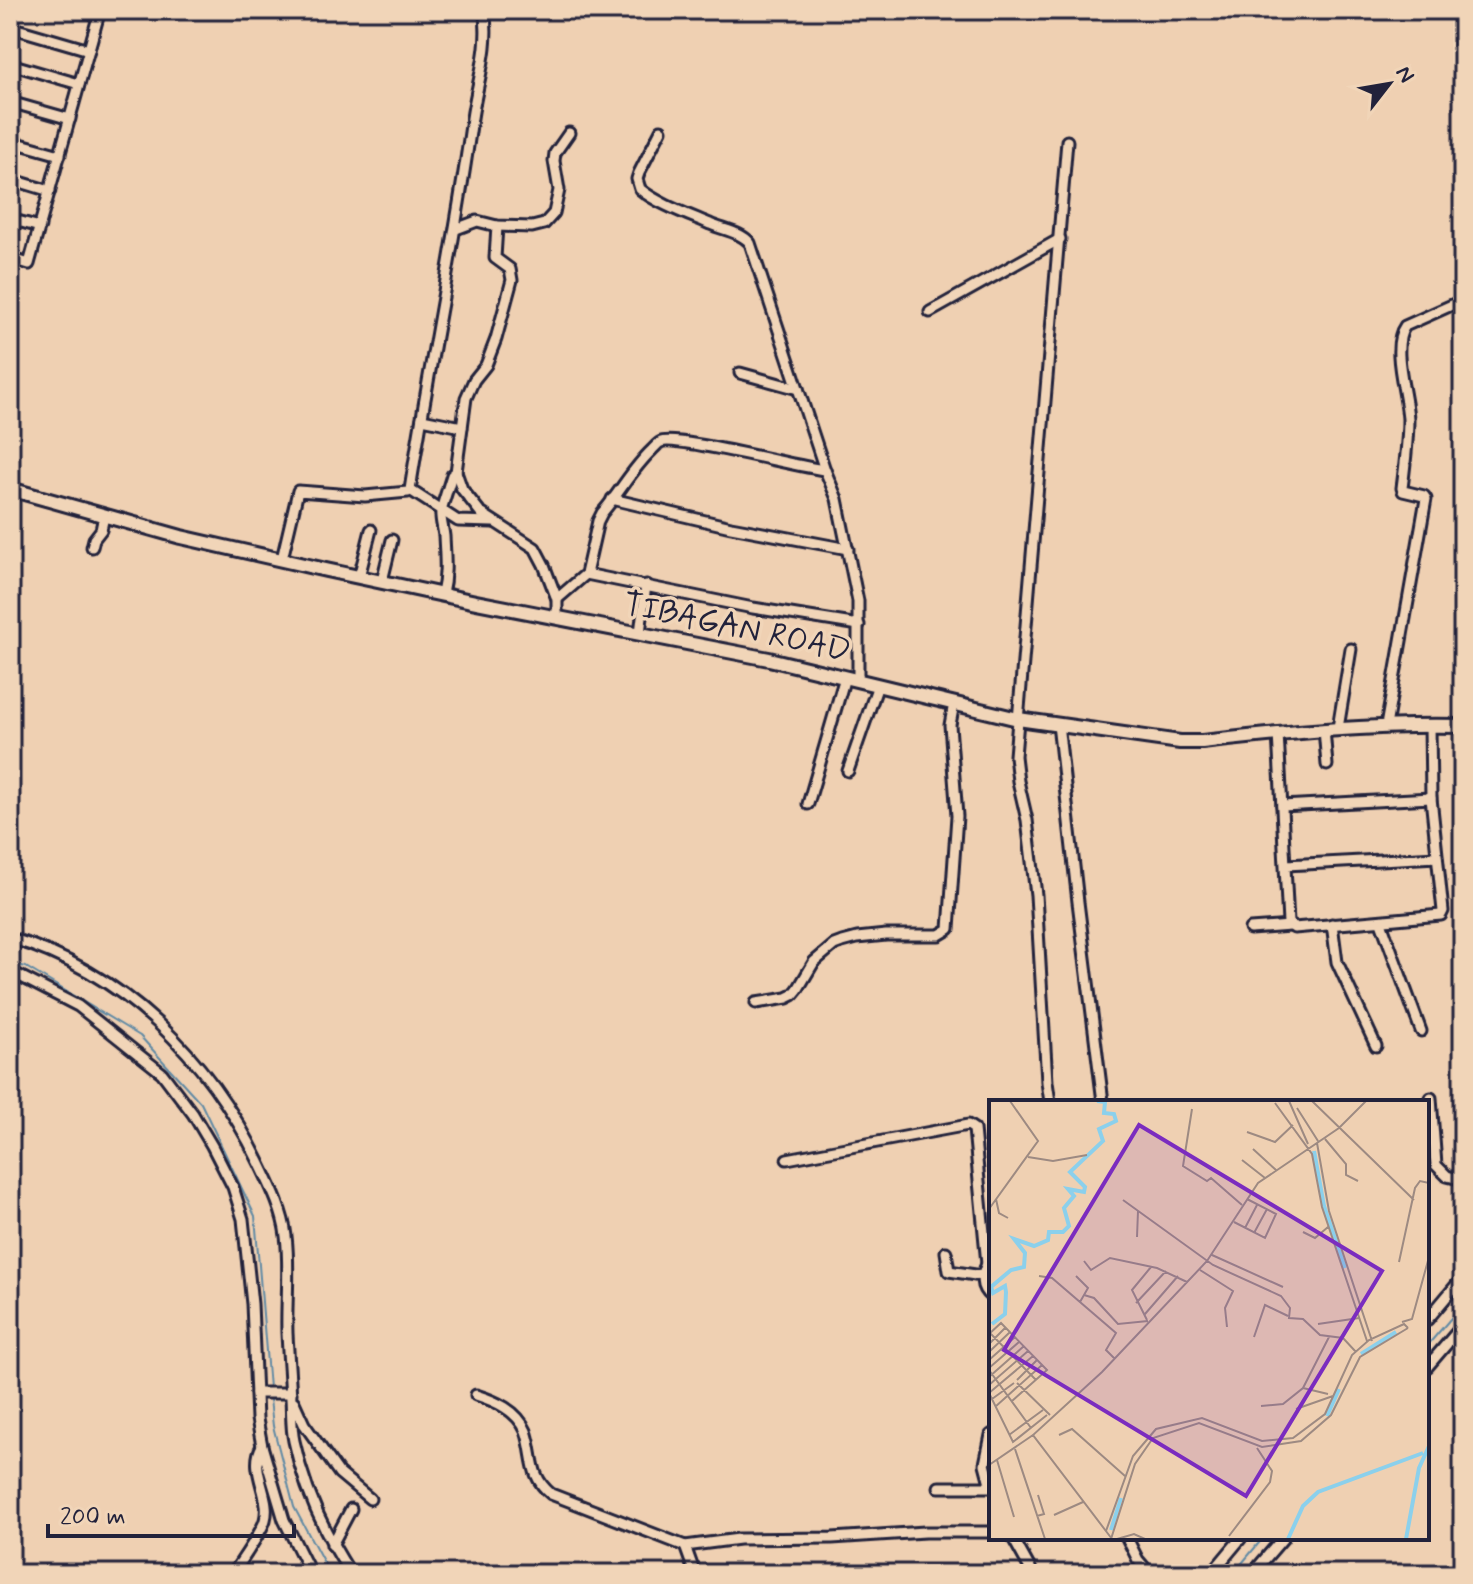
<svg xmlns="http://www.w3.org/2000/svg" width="1473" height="1584" font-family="Mynerve,sans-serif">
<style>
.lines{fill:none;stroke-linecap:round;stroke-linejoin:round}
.stream{stroke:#618aa5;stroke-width:2}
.minor-casing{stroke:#22223b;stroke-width:15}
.secondary-casing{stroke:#22223b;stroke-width:18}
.minor{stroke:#f1d5b8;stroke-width:9}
.secondary{stroke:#f1d5b8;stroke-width:12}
.labels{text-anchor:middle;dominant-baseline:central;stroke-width:7;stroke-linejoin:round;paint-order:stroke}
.street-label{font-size:32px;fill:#22223b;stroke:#f1d5b8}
.inset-river{fill:none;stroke:#8bd0ec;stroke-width:4}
.inset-road{fill:none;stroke:#9d8a82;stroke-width:2}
.view{fill:#7b2cbf;fill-opacity:0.15;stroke:#7b2cbf;stroke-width:4}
.inset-edge{fill:none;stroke:#22223b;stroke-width:4}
</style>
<rect width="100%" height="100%" fill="#efd0b2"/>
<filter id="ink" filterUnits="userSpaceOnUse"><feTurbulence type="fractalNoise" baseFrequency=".0125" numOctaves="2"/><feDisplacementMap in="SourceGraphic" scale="16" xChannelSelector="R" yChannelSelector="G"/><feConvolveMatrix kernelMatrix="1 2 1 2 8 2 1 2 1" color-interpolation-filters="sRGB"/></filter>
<g filter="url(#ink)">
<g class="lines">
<g class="stream">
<polyline points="10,963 26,967 140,1036 201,1103 255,1216 269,1388"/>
<polyline points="1427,1346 1463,1304"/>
<polyline points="270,1399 273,1426 294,1507 330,1574"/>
<polyline points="1233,1574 1263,1538"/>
</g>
<defs>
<g id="minor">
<polyline points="83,10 98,15"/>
<polyline points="10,21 13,10"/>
<polyline points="10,27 89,50"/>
<polyline points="10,64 79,84"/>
<polyline points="10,102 70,119"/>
<path d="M661,130l-22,43 -2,6 3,10c16,14 49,26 70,35 13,6 31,8 40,19l75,227 12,29 21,102v80"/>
<polyline points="10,141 60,155"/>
<polyline points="10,179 50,191"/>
<polyline points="10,219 40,227"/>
<polyline points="497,226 495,258 510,269 512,280 496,339 486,365 474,380 466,398 456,472 462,489 481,513 535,548 544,565 557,599 557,617"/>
<polyline points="456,229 477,221 497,226 532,227 544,224 554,213 559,190 554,161 555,153 569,133"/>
<polyline points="10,258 29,264 100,10"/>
<polyline points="930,312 1060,239"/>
<polyline points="740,373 798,389"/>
<polyline points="422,419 462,427"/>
<polyline points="456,472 452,475 441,510 458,521 493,522"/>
<path d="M410,490l31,20c-1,9 2,17 3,26 1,21 3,38 -2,58"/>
<polyline points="612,499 731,527 848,549"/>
<polyline points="92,547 94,539 101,530 104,516"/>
<path d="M282,559l16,-68 67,5 43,-4 2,-2c19,-124 45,-247 62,-372 5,-36 19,-72 12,-108"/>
<polyline points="586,574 753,608 859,625"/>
<polyline points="359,577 371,530"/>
<polyline points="382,581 392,540"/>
<path d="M557,599l29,-25 12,-53 4,-8c18,-21 30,-44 50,-63 1,-1 7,-8 9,-8 13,-7 138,25 164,28"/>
<polyline points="640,633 646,585"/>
<polyline points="1058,724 1078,902 1103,1102"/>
<path d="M1386,726l40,-227 -2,-3 -21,-5 -1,-3c3,-23 6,-46 6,-69 -1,-25 -18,-72 -3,-93l58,-26"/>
<polyline points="1338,728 1351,649"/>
<polyline points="1324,729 1327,765"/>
<polyline points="1278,733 1288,923 1294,928 1441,915 1443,911 1431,798 1430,725"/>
<polyline points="848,771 878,685"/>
<polyline points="808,804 845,677"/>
<polyline points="1282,806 1431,798"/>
<polyline points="1286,865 1437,857"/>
<polyline points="1381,922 1421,1031"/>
<polyline points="1332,924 1337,962 1376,1046"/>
<polyline points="1250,929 1290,926"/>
<path d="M10,938c114,34 198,119 249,224 11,23 24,48 27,74 4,32 0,65 1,97 1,22 3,44 4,66 1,14 0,29 3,42 10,48 30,92 57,133"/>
<polyline points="10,971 78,1006 162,1073 193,1114 212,1146 233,1187 243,1219 252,1304 257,1419 262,1446 284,1520 311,1574"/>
<polyline points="756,1003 787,998 793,995 798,989 814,962 834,945 842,942 857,938 886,935 939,935 949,929 957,816 950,725 954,703"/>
<polyline points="1431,1098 1436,1165 1447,1176 1463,1180"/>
<polyline points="1050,1102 1047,1082 1036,895 1027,820 1018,781 1015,756 1067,141"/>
<polyline points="787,1159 968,1125 974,1129 987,1264"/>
<polyline points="946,1252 949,1271 982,1276"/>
<path d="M991,1262l-4,2c-6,13 -8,23 4,33"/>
<polyline points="1427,1320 1463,1277"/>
<polyline points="1427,1367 1463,1325"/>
<polyline points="256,1393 291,1393"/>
<path d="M476,1395c19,6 41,15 50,36 9,25 2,44 25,63l134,52 54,-7 93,-1 93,-6h66"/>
<polyline points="294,1402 304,1424 339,1473 370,1499"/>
<polyline points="991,1435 985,1464 991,1487"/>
<polyline points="939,1487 991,1487"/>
<polyline points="1013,1538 1033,1574"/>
<polyline points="1127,1538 1138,1560 1150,1574"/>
<polyline points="332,1545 351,1509"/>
<polyline points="685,1546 695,1574"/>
<polyline points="563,1573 563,1574"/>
<path d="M233,1574c8,-13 29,-42 32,-54 7,-24 -17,-51 -3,-74"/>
<polyline points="1211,1574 1241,1538"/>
<polyline points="1252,1574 1283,1538"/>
</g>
<path id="secondary" d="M10,489l171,48 145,33 150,32 293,57 249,60 162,23h22c87,-10 173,-18 261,-16"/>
</defs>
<use href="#minor" class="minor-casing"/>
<use href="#secondary" class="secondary-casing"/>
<use href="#minor" class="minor"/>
<use href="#secondary" class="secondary"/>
</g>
</g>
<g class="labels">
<g class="street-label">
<text transform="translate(737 628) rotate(12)">TIBAGAN ROAD</text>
</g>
</g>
<g transform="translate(989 1100)">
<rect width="440" height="440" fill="#efd0b2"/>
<path class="inset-river" d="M325,51l10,55 21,62M3,224l13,-10 1,-22 -1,-6 -12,7 -2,-6 20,-17 13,-3 1,-14 -11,-14 20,7 14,-6 1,-8h14l6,-6 -5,-18 10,-12 -6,-7 16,3 1,-5 -15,-15 33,-31 -4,-12 17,-8 -2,-7 -10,-1 1,-11 -8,-1M372,254l35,-22M338,316l12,-27M122,430l10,-32M299,439l15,-33 15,-14 105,-39M417,439l13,-71 10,-22"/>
<path class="inset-road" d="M300,1l19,43M323,1l102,99M286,3l37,51 10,53 45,134M308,8l21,33M203,9l-9,57 24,15 4,-3 31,27M258,32l28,10 18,-17M336,39l21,25v11l12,6M328,43l12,68 43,130M264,49l23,21M39,57l25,4 34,-6M253,60l23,18M7,99l3,14 9,5M134,100l90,65 68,31 9,12 -1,10 14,1 17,16 23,3 13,14M0,109l49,-68 -28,-40M245,122l31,16 11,-24 -29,-15M256,128l12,-23M314,132l12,6 13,-11M265,133l13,-24M148,137l1,-26M223,155l71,32M95,161l7,9 19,-12 47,10 30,14M410,162l16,-74 5,-7 9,2M211,170l33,21 -8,17 2,19M50,176l13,2 64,55 -10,17 9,9M87,176l12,12 -8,14M95,195l10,3 24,26 30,-3M147,203l30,-32M156,214l33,-38M158,220l-15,-30 19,-23M413,222l10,-3 17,-62M329,224l41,-6M1,233l46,47M0,234l12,-11 46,47 -35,31M265,237l11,-32 23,11M0,244l17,-17M0,252l21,-20M0,260l26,-23M0,268l30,-26M0,270l42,58M0,277l35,-31M28,280l20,-20M28,283l33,32M0,285l39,-34M314,288l25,6M0,293l24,49 34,-27M0,293l44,-37M3,299l22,-16M272,306l22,-2 20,-16 26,-51M6,307l47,-42M307,309l37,-13M20,335l34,-25M70,335l13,-6 53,47M26,349l30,90M8,360l17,57M0,365l44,-30M65,415l29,-13M48,416l7,-2 -6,-19M117,431l27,-75 23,-27 46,-11 60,23 31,-3 32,-24 27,-59 17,-15 35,-16 4,4M240,436l41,-54 2,-11 -15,-23M122,439l24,-75 18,-26 46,-15 63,24 39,-6 30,-26 29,-58 48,-29M123,439l-79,-104 69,-63 105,-111 51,-78 81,-55 27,-27M128,439l17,-5 11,5"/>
<path class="view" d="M150,25l243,146 -136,225 -242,-146z"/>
<rect width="440" height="440" class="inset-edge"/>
</g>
<rect width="1473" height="1584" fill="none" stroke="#f1d5b8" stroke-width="40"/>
<rect x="20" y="20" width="1433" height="1544" fill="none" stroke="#22223b" stroke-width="3" filter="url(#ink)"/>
<g transform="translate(1389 84) rotate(59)" stroke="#f1d5b8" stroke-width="6" paint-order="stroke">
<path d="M0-6L14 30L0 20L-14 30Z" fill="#22223b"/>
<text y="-12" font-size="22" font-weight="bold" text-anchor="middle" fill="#22223b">N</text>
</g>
<path d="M48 1524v12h246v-12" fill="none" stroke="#22223b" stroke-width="4"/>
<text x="60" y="1524" font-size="24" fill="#22223b" stroke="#f1d5b8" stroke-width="6" paint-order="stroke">200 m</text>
</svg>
